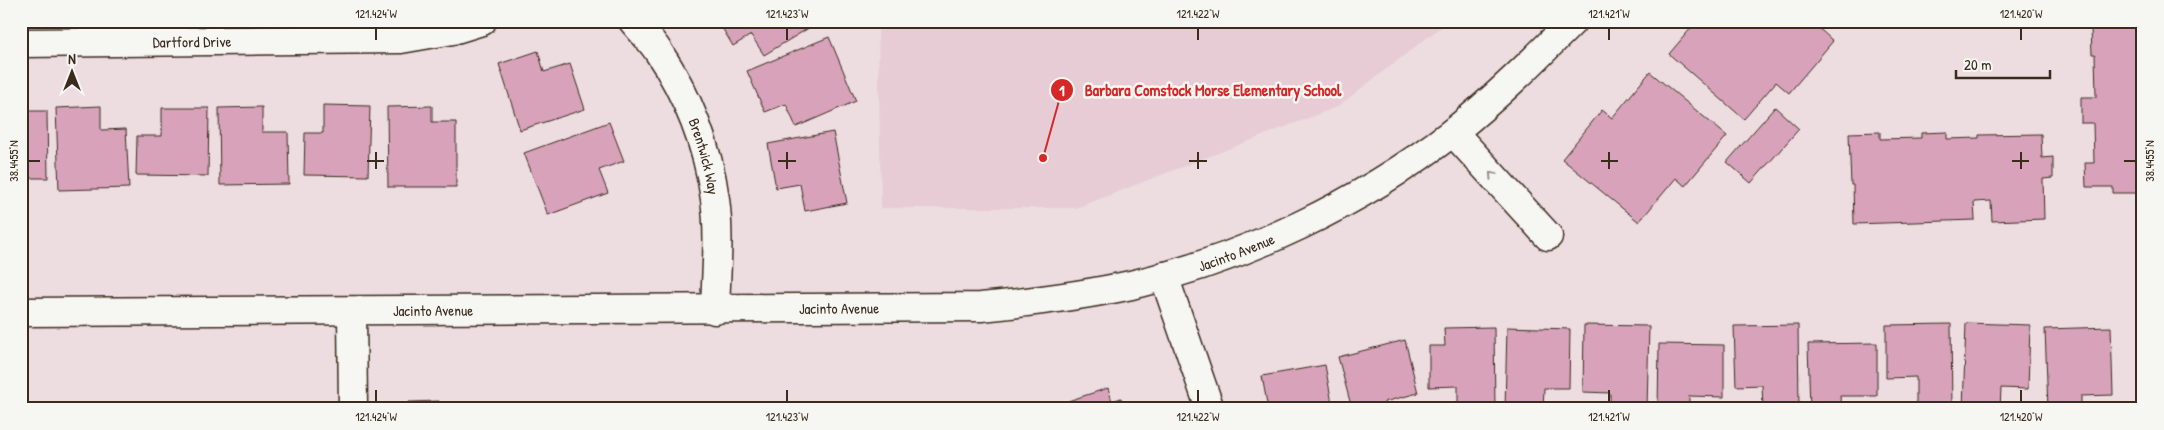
<svg xmlns="http://www.w3.org/2000/svg" width="2164" height="430" font-family="'Patrick Hand',sans-serif">
<style>
.built{fill:#e7ccd5}
.building{fill:#d8a3ba;stroke:#3b2a1e}
.lines{fill:none;stroke-linecap:round;stroke-linejoin:round}
.minor-casing{stroke:#3b2a1e;stroke-width:31}
.minor{stroke:#f6f6f2;stroke-width:28}
.oneway{stroke:#989088}
.ticks{fill:none;stroke:#3b2a1e;stroke-width:2}
.labels{text-anchor:middle;dominant-baseline:central;stroke-width:5;stroke-linejoin:round;paint-order:stroke}
.street-label{font-size:15px;fill:#3b2a1e;stroke:#f6f6f2}
.leader{fill:none;stroke:#d62828;stroke-width:2}
.callout-dot{fill:#d62828;stroke:#f6f6f2;stroke-width:2}
.mark-label{font-size:15px;text-anchor:middle;font-weight:bold;fill:#fff}
.callout-label{font-size:16px;text-anchor:middle;font-weight:bold;fill:#d62828;stroke:#f6f6f2;stroke-width:5;stroke-linejoin:round;paint-order:stroke}
.neatline{fill:none;stroke:#3b2a1e;stroke-width:2}
.ticks-label{font-size:12px;text-anchor:middle;fill:#3b2a1e}
</style>
<rect width="100%" height="100%" fill="#eddde1"/>
<filter id="ink" filterUnits="userSpaceOnUse"><feTurbulence type="fractalNoise" baseFrequency=".02" numOctaves="2"/><feDisplacementMap in="SourceGraphic" scale="10" xChannelSelector="R" yChannelSelector="G"/><feConvolveMatrix kernelMatrix="1 2 1 2 8 2 1 2 1" color-interpolation-filters="sRGB"/></filter>
<g filter="url(#ink)">
<polygon class="built" points="872,21 1449,21 1337,107 1076,208 881,208 878,28"/>
<g class="building">
<polygon points="718,21 815,21 817,23 764,55 751,35 733,46"/>
<polygon points="1697,21 1811,21 1833,41 1789,93 1776,82 1744,119 1669,54"/>
<polygon points="2084,21 2143,21 2143,193 2113,193 2113,187 2086,187 2085,163 2094,163 2093,123 2081,123 2081,97 2096,97 2095,54 2092,54 2091,28 2084,28"/>
<polygon points="829,37 856,101 796,127 786,104 765,112 747,71"/>
<polygon points="538,51 544,72 570,64 585,109 520,130 499,64"/>
<polygon points="1650,72 1727,136 1685,186 1676,178 1639,222 1562,159 1602,110 1612,118"/>
<polygon points="323,105 370,106 368,176 304,175 305,133 323,133"/>
<polygon points="101,106 101,130 126,129 129,188 59,190 56,108"/>
<polygon points="432,106 432,122 456,122 456,187 388,187 387,107"/>
<polygon points="262,107 262,132 288,132 289,184 220,185 219,108"/>
<polygon points="1775,107 1799,129 1751,183 1727,162"/>
<polygon points="162,108 209,108 208,176 136,175 137,136 162,136"/>
<polygon points="21,111 47,111 48,178 21,178"/>
<polygon points="609,122 624,161 599,170 608,193 548,215 524,153"/>
<polygon points="833,132 847,203 805,211 800,184 776,188 768,144"/>
<polygon points="1880,132 1880,139 1921,138 1921,133 1947,132 1947,139 1979,138 1979,135 2041,134 2042,158 2053,157 2053,178 2043,179 2044,219 1992,221 1991,201 1974,202 1975,220 1854,224 1853,185 1851,185 1849,133"/>
<polygon points="1966,323 2030,325 2028,389 2001,388 2000,409 1963,409"/>
<polygon points="1951,324 1952,409 1916,409 1916,377 1886,378 1886,325"/>
<polygon points="1584,325 1649,326 1647,409 1610,409 1610,393 1583,392"/>
<polygon points="1798,325 1799,409 1763,409 1762,385 1736,386 1734,326"/>
<polygon points="1494,327 1495,409 1458,409 1458,386 1429,387 1429,346 1445,346 1444,328"/>
<polygon points="1507,327 1570,329 1569,388 1544,388 1543,409 1505,409"/>
<polygon points="2111,327 2113,395 2081,396 2081,409 2048,409 2045,329"/>
<polygon points="1405,340 1418,393 1384,402 1386,409 1352,409 1338,357"/>
<polygon points="1877,343 1877,396 1840,396 1841,409 1810,409 1808,344"/>
<polygon points="1659,344 1724,345 1724,397 1689,396 1689,409 1658,409"/>
<polygon points="1325,365 1333,409 1268,409 1262,376"/>
<polygon points="1108,388 1112,401 1121,398 1125,409 1069,409 1068,401"/>
<polygon points="439,401 439,409 409,409 409,402"/>
</g>
<g class="lines">
<defs>
<g id="minor">
<path id="s1" d="M633,21c8,10 18,19 25,30 29,43 50,95 57,148 5,37 1,74 0,111"/>
<path id="s2" d="M21,43l380,-4 52,-9 29,-9"/>
<polyline points="1453,132 1548,236"/>
<polyline points="1164,276 1210,409"/>
<polyline points="352,311 353,409"/>
<path id="s3" d="M21,312l960,-5c50,-5 100,-11 150,-22 115,-27 228,-81 322,-153 43,-34 81,-72 120,-111"/>
</g>
</defs>
<use href="#minor" class="minor-casing"/>
<use href="#minor" class="minor"/>
</g>
<defs><path id="oneway-chevron" d="M-2-3.5L2.5 0L-2 3.5" fill="none" stroke-width="1.6" stroke-linecap="round" stroke-linejoin="round" transform="scale(1.25)"/></defs>
<use class="oneway" href="#oneway-chevron" transform="translate(1492 175) rotate(-133)"/>
</g>
<path class="ticks" d="M376,28v12M787,28v12M1198,28v12M1609,28v12M2021,28v12M376,152v17M787,152v17M1198,152v17M1609,152v17M2021,152v17M28,161h12M367,161h17M778,161h18M1189,161h18M1601,161h17M2012,161h17M2124,161h12M376,390v12M787,390v12M1198,390v12M1609,390v12M2021,390v12"/>
<g class="labels">
<g class="street-label">
<text stroke="none"><textPath href="#s2" startOffset="171">Dartford Drive</textPath></text>
<text stroke="none"><textPath href="#s1" startOffset="155">Brentwick Way</textPath></text>
<text stroke="none"><textPath href="#s3" startOffset="1222">Jacinto Avenue</textPath></text>
<text stroke="none"><textPath href="#s3" startOffset="818">Jacinto Avenue</textPath></text>
<text stroke="none"><textPath href="#s3" startOffset="412">Jacinto Avenue</textPath></text>
</g>
</g>
<path class="leader" d="M1043 158L1062 90"/>
<g class="callout-dot">
<circle cx="1043" cy="158" r="5"/>
<circle cx="1062" cy="90" r="12"/>
</g>
<g class="mark-label">
<text x="1062" y="96">1</text>
</g>
<g class="callout-label">
<text x="1213" y="96">Barbara Comstock Morse Elementary School</text>
</g>
<rect width="2164" height="430" fill="none" stroke="#f6f6f2" stroke-width="55"/>
<g transform="translate(72 72)" stroke="#f6f6f2" stroke-width="4" paint-order="stroke">
<path d="M0-4L9 19L0 12L-9 19Z" fill="#3b2a1e"/>
<text y="-8" font-size="14" font-weight="bold" text-anchor="middle" fill="#3b2a1e">N</text>
</g>
<path d="M1956 70v8h94v-8" fill="none" stroke="#3b2a1e" stroke-width="2.5"/>
<text x="1964" y="70" font-size="15" fill="#3b2a1e" stroke="#f6f6f2" stroke-width="4" paint-order="stroke">20 m</text>
<rect x="28" y="28" width="2108" height="374" class="neatline"/>
<g class="ticks-label">
<text x="376" y="18">121.424°W</text>
<text x="787" y="18">121.423°W</text>
<text x="1198" y="18">121.422°W</text>
<text x="1609" y="18">121.421°W</text>
<text x="2021" y="18">121.420°W</text>
<text transform="translate(14 161) rotate(-90)" y="4">38.4455°N</text>
<text transform="translate(2150 161) rotate(-90)" y="4">38.4455°N</text>
<text x="376" y="421">121.424°W</text>
<text x="787" y="421">121.423°W</text>
<text x="1198" y="421">121.422°W</text>
<text x="1609" y="421">121.421°W</text>
<text x="2021" y="421">121.420°W</text>
</g>
</svg>
